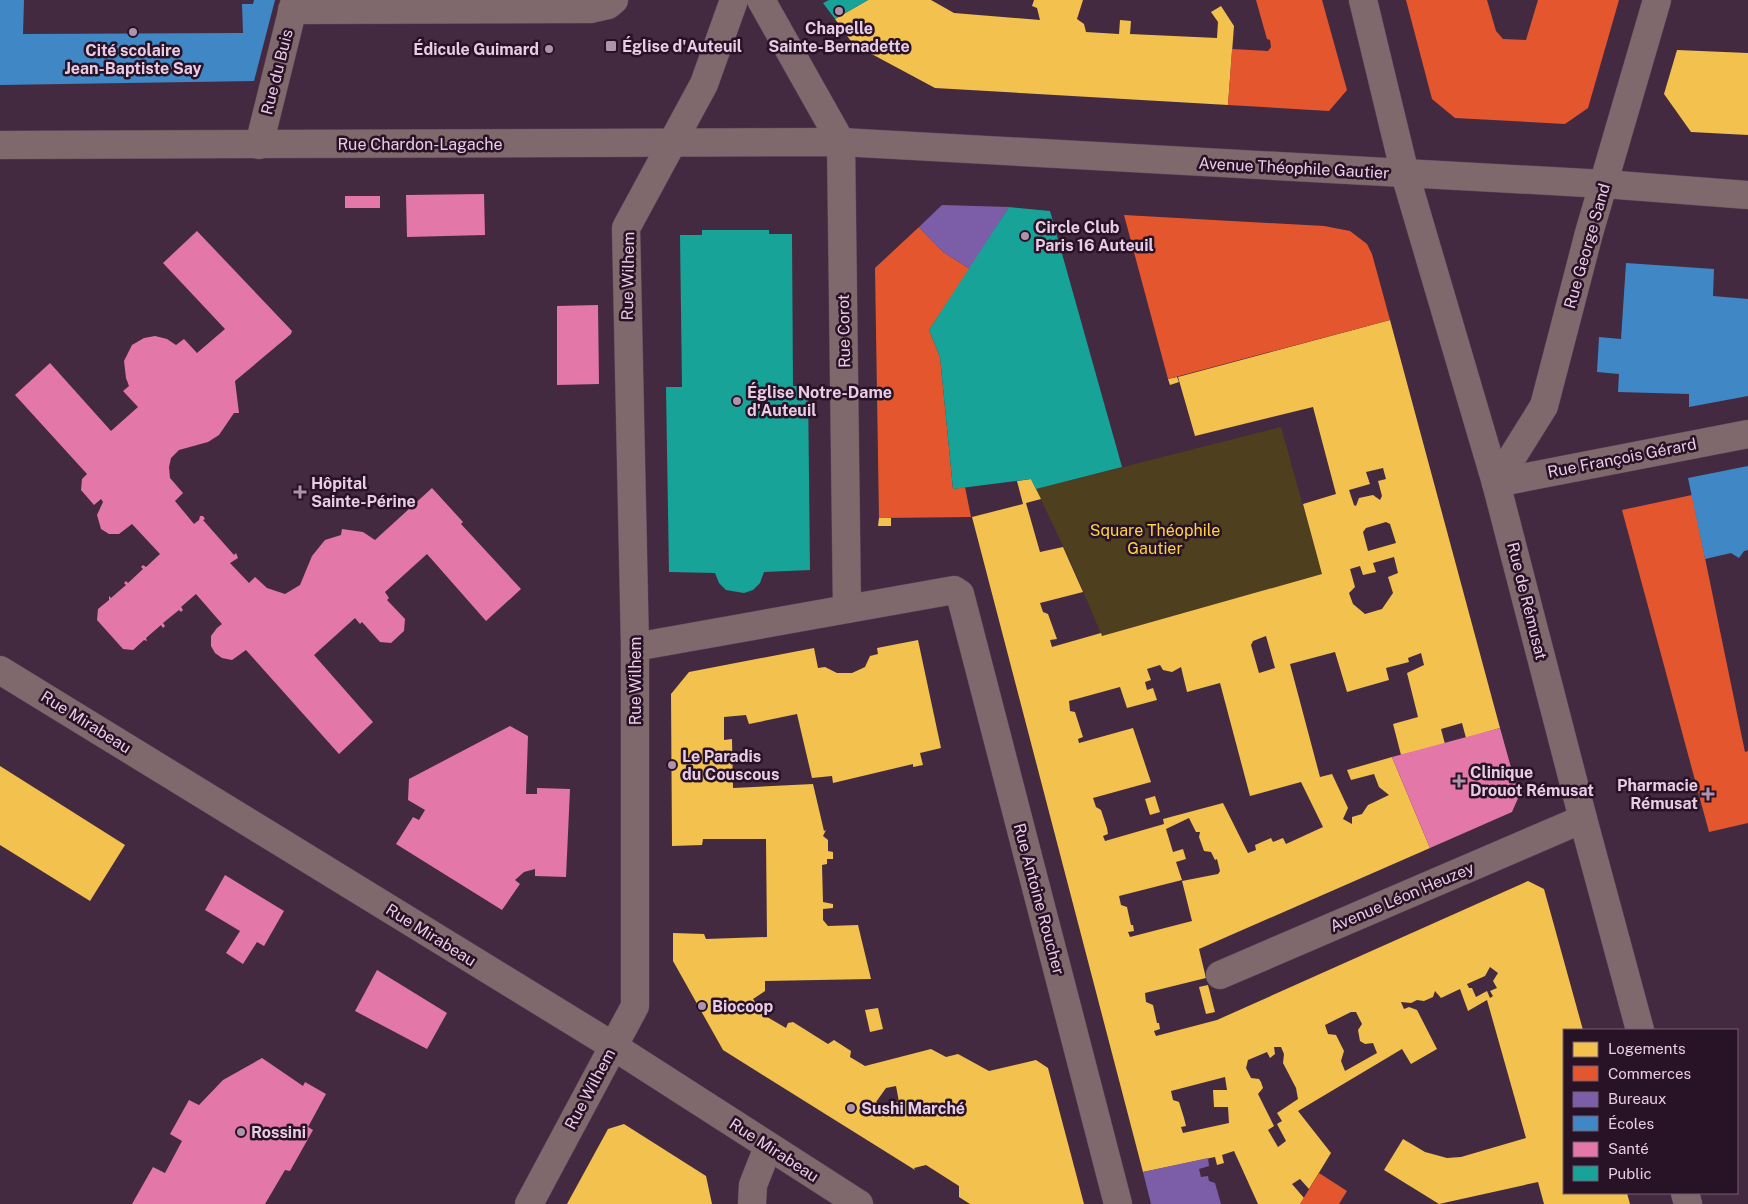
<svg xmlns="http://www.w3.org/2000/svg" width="1748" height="1204" font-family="'Public Sans',sans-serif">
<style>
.green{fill:#4e3f1f}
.homes{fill:#f2c14e;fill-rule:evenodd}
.shops{fill:#e4572e}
.offices{fill:#7b5ea7}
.schools{fill:#3f88c5}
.health{fill:#e377a8}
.public{fill:#17a398}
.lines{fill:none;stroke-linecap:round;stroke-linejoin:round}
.minor-casing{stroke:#5c465a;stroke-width:29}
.minor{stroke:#80696c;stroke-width:28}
.poi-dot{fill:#af93ac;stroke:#281326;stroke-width:2}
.labels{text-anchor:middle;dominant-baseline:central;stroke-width:5;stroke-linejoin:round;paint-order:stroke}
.poi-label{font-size:16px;font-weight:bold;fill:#e9cce5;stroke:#281326;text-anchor:start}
.street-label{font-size:16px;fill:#e9cce5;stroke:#281326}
.park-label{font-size:16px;fill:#fed345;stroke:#281326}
</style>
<rect width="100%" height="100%" fill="#442a41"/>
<polygon class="green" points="1281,427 1322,574 1102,636 1072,565 1036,489"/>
<g class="homes">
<polygon points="868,0 931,0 954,13 1040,20 1037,8 1032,6 1034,0 1083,0 1077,19 1084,24 1086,32 1119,34 1120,20 1131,21 1130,34 1217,38 1218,22 1211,12 1221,6 1234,26 1228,105 935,88 853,44 835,19"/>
<polygon points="1677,50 1748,53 1748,135 1691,132 1664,94"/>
<path d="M1390,320l110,408 -34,10 -4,-15 -21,6 4,15 -44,11 -8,-31 25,-7 -11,-44 17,-8 -3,-12 -13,5 1,4 -23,6 3,12 -42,12 -12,-40 -45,12 30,113 12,-3 16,34 -5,11 9,5v-7l10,-3 6,-9 21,-10 -10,-8 -5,-13 -23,6 -4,-10 45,-13 38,91 -231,101 7,29 -61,15 1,9 7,3 4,18h2l1,6 -6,2 2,5 61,-16 311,-139 16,8 39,141h-19v163h63l3,11h-86l-6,-22 -99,22 -55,-34 19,-31 22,13 22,6 14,-1 65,-19 -39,-138 -19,11 -8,-22 -19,9 -6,-7 -2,6 -9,4 -7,-1 -6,3 -10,-1 3,7 5,-2 8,3 20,39 -26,15 -9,-15 -104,62 33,42 -22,36 -9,-10 -8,5 12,14 -4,6h-42l-24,-53 -12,4 2,8 -7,2 -2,-8 -72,15 -171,-655 51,-13 -6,-23 14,-2 10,20 -15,4 14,49 23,-5 20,45 -43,11 3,9 5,2 9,25 -7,1 2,7 49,-14 1,3 220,-62 -19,-70 33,-10 -23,-87 -118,29 -17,-59zM1383,468l3,11 -8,2 4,15 -2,4 -7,-5 -14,3 -3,8 -2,-1 -5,-15 21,-6 -4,-12zM1386,522l4,2 6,19 -28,8 -5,-19 3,-4zM1394,557l4,16 -10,4 5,16 -11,16 -17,5 -12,-10 -4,-11 6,-6 -5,-18 10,-3 3,9 13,-3 -3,-9zM1266,636l9,32 -16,5 -8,-28 2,-4zM1160,665l3,5 9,2 9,-5 6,25 33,-9 30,113 51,-14 22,45 -37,17 -3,-6 -10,4 -2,-4 -16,7 1,5 -8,3 -25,-50 -60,16 1,5 -59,17 -2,-5 5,-2 -1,-6 -6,-18 -5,-3 -3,-9 58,-16 -18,-54 -54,15 -1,-4 5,-2 -8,-25 -5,-1 -1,-10 51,-14 7,21 30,-8 -4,-12 -6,2 -2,-8 6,-2 -4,-11zM1189,818l7,14h4l-1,5 5,14 7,1 4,8 2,-1 3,12 -2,3 -36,7 10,40 -62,16 -2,-5 6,-1 -1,-6h-2l-4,-18 -6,-2 -2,-9 63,-16 -6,-18 10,-3 -3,-10 -10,3 -7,-23zM1490,967l8,6 -5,8 4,7 -7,3 3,5 -3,2 -3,-7 -11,6 -4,-9h-3l-2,-4 18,-8zM1351,1012h5l6,12 -4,6 2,11 5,3 8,-1 4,10 -32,18 -4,-10 3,-10 -8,-16 -8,-1 -3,-9zM1274,1047h7l3,7 -1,9 13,25 2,11 -21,14 5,8 -5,3 9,17 -8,6 -10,-17 6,-4 -16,-32 5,-6 -2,-6 -2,-3 -8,-1 -5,-10 2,-8 19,-8 3,6 5,-4zM1225,1077l2,13h-14l1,17h14l1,16 -46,10 -2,-6 5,-1 -2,-8 -5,-16 -6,-2 -2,-9z"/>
<polygon points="1177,377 1179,382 1170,385 1168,379"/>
<polygon points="879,518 891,518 891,526 878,526"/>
<path d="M918,640l23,108 -21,5 3,12 -10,2v-3l-80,19 -1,-7 -20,2 -15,-64 -48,10 -3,-9 -22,2v23l8,-1 1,49 80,-4 11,47 2,-1 -3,6 5,4v11l5,1v7h-6v5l-5,1 1,37 10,2v4l-10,1v11l5,6 30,-1 13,54 -106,2v10l-12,8 9,15 24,14 2,-5 5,-1 35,22 6,-4 17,11 -1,6 15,9 66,-17 15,8 12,-3 31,17 47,-11 12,8 36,136h-114l-11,-7v-11l-33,-21 -12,3 1,2 -192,-120 -50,-89v-28l31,1 2,5 61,-2 -1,-98h-63l-1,6 -30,1 -1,-152 18,-22 125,-24 4,20 7,-1 12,6h15l13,-6 5,-11 8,-2 -1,-6zM896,1086l3,16 -17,4 -6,-4 10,-14z"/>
<polygon points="0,766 125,845 90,901 0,845"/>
<polygon points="1155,796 1160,812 1150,815 1145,799"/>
<polygon points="1208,985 1215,1012 1206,1014 1199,987"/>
<polygon points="878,1008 883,1029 870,1032 865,1010"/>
<polygon points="624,1124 706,1176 712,1204 567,1204 608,1129"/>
</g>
<g class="shops">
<polygon points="1256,0 1322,0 1347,90 1329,111 1228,105 1232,49 1268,51 1271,47 1270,40 1267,39"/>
<polygon points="1406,0 1487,0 1496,31 1503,39 1526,40 1538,0 1619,0 1588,108 1565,124 1455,118 1432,99"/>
<polygon points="1124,215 1324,226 1350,231 1367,244 1372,254 1390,320 1168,379"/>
<polygon points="919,227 943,252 970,269 929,330 940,357 953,489 965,487 971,517 879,518 875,268"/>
<polygon points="1692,495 1745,752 1748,751 1748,823 1709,832 1622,510"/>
<polygon points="1319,1173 1347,1191 1339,1204 1300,1204"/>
</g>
<g class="offices">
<polygon points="942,205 1009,207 970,269 943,252 919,227"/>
<polygon points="1208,1158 1209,1166 1199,1169 1201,1177 1208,1176 1209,1181 1215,1183 1221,1204 1151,1204 1143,1172"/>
</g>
<g class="schools">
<polygon points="0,0 24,0 23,34 243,33 242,4 253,4 254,0 275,0 254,81 0,85"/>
<polygon points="1626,263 1714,269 1713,296 1748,299 1748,396 1689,407 1689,394 1618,392 1619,374 1597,372 1599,337 1621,339"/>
<polygon points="1748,466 1748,550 1744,551 1739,558 1731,553 1705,559 1688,478"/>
</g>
<g class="health">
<polygon points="484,194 485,235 407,237 406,195"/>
<rect x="345" y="196" width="35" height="12"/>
<polygon points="197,231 292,331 291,334 235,381 239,413 234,413 219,435 208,442 179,450 171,458 169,467 170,478 183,493 175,501 194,524 199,520 200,516 203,516 205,519 203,520 234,555 236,553 238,558 230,563 249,583 255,577 267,588 285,594 300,585 312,556 325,540 341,535 342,529 363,532 375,540 432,488 463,522 461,524 521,589 486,621 427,554 385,592 389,598 387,600 405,619 404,631 391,643 380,642 362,622 360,624 355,618 314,655 373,722 339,754 246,650 232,660 222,658 215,653 211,646 211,636 217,628 222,624 196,594 181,607 183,610 181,612 179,610 163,623 165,626 163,628 161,625 146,638 147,641 144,640 133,650 123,649 97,620 98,609 109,600 109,596 111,598 126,585 124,583 126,581 128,583 143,569 141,567 143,565 146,567 160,554 132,524 119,534 109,534 101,529 97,515 103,502 101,499 94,505 81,490 82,479 87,474 15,395 50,363 111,431 138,407 123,391 129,386 126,378 124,361 132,345 144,338 155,336 167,339 176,345 184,339 197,353 225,329 163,263"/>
<polygon points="598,305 599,384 557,385 557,306"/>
<polygon points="510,726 528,736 526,794 537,794 537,788 570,789 566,877 535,876 535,869 524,872 515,880 520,884 502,910 396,844 413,817 419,820 425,810 408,800 409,779"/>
<polygon points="1500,728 1519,796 1512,812 1430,848 1392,757"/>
<polygon points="225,875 284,911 264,946 257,942 243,964 226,953 240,931 205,910"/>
<polygon points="377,970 447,1013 427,1049 355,1011"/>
<polygon points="262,1058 303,1086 305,1082 326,1094 308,1127 313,1130 290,1171 285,1170 265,1204 132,1204 153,1167 165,1173 182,1141 170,1134 189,1100 199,1105 223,1080"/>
</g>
<g class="public">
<polygon points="829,0 868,0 835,19 823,3"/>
<polygon points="1009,207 1050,211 1122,467 1036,489 1031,479 953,489 940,357 929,330"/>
<polygon points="702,230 769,230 769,234 792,234 793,386 808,386 810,570 764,572 760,583 753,590 744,593 726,590 719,583 715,573 669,572 666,387 682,387 680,235 702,235"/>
</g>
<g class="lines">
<defs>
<g id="minor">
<polyline points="761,0 841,142 847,609"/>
<polyline points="1363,0 1405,174 1496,483 1583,819 1640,1030"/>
<polyline points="292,10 590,9 608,5 614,0"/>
<polyline points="0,145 841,142 1604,184 1748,195"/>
<polyline points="259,145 295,0"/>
<polyline points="1496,483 1544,406 1589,233 1657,0"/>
<polyline points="1496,483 1748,434"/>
<polyline points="635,647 954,590 960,594 1118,1204"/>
<polyline points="0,670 613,1046 859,1204"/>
<polyline points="1220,975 1583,819"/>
<polyline points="1685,1193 1688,1204"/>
<polyline points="529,1204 635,1006 635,647 626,228 704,84 734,0"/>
<polyline points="752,1204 753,1185 768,1147"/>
</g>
</defs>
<use href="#minor" class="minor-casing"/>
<use href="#minor" class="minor"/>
</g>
<g class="poi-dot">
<circle cx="839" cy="11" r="5"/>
<circle cx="133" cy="32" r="5"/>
<rect x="605" y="40" width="12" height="12" rx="2.5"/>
<circle cx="549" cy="49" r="5"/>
<circle cx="1025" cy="236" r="5"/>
<circle cx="737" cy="401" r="5"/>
<path d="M297.5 484.5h5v5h5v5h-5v5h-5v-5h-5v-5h5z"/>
<circle cx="672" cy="765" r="5"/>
<path d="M1456.5 773.5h5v5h5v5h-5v5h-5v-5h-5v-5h5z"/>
<path d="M1705.5 786.5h5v5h5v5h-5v5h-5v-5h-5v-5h5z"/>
<circle cx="702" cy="1006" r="5"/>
<circle cx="851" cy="1108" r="5"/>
<circle cx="241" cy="1132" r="5"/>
</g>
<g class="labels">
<g class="poi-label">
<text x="839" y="28" text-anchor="middle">Chapelle<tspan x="839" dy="18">Sainte-Bernadette</tspan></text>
<text x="622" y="46">Église d'Auteuil</text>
<text x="539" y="49" text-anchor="end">Édicule Guimard</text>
<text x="133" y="50" text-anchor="middle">Cité scolaire<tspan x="133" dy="18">Jean-Baptiste Say</tspan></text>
<text x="1035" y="227">Circle Club<tspan x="1035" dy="18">Paris 16 Auteuil</tspan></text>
<text x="747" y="392">Église Notre-Dame<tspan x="747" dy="18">d'Auteuil</tspan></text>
<text x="311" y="483">Hôpital<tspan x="311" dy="18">Sainte-Périne</tspan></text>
<text x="682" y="756">Le Paradis<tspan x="682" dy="18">du Couscous</tspan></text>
<text x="1470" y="772">Clinique<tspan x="1470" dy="18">Drouot Rémusat</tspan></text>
<text x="1698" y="785" text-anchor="end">Pharmacie<tspan x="1698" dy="18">Rémusat</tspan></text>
<text x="712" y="1006">Biocoop</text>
<text x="861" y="1108">Sushi Marché</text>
<text x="251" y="1132">Rossini</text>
</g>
<g class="street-label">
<text transform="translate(277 72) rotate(-76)">Rue du Buis</text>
<text x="420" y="144">Rue Chardon-Lagache</text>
<text transform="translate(1294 168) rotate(3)">Avenue Théophile Gautier</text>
<text transform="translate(1587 246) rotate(-74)">Rue George Sand</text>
<text transform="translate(628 276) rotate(-89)">Rue Wilhem</text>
<text transform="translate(844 331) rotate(-91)">Rue Corot</text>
<text transform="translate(1622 458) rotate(-11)">Rue François Gérard</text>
<text transform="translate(1527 601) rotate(76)">Rue de Rémusat</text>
<text transform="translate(635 681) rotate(-90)">Rue Wilhem</text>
<text transform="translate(86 722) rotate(32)">Rue Mirabeau</text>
<text transform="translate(1402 897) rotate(-23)">Avenue Léon Heuzey</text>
<text transform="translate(1039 899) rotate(75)">Rue Antoine Roucher</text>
<text transform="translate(431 935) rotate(32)">Rue Mirabeau</text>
<text transform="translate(590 1089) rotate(-62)">Rue Wilhem</text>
<text transform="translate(774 1150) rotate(33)">Rue Mirabeau</text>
</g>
<g class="park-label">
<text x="1155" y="530">Square Théophile<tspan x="1155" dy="18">Gautier</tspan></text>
</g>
</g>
<rect x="1563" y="1029" width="175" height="165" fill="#281326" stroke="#755d72"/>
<rect x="1573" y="1042" width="25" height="15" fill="#f2c14e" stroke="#755d72"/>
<text x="1608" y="1054" font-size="15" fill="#e9cce5">Logements</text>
<rect x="1573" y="1066" width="25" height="15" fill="#e4572e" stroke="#755d72"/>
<text x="1608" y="1079" font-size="15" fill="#e9cce5">Commerces</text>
<rect x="1573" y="1092" width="25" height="15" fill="#7b5ea7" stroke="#755d72"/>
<text x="1608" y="1104" font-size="15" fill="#e9cce5">Bureaux</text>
<rect x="1573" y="1116" width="25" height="15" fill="#3f88c5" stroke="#755d72"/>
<text x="1608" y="1129" font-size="15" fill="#e9cce5">Écoles</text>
<rect x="1573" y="1142" width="25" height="15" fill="#e377a8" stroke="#755d72"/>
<text x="1608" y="1154" font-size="15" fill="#e9cce5">Santé</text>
<rect x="1573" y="1166" width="25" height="15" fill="#17a398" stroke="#755d72"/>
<text x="1608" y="1179" font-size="15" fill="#e9cce5">Public</text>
</svg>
